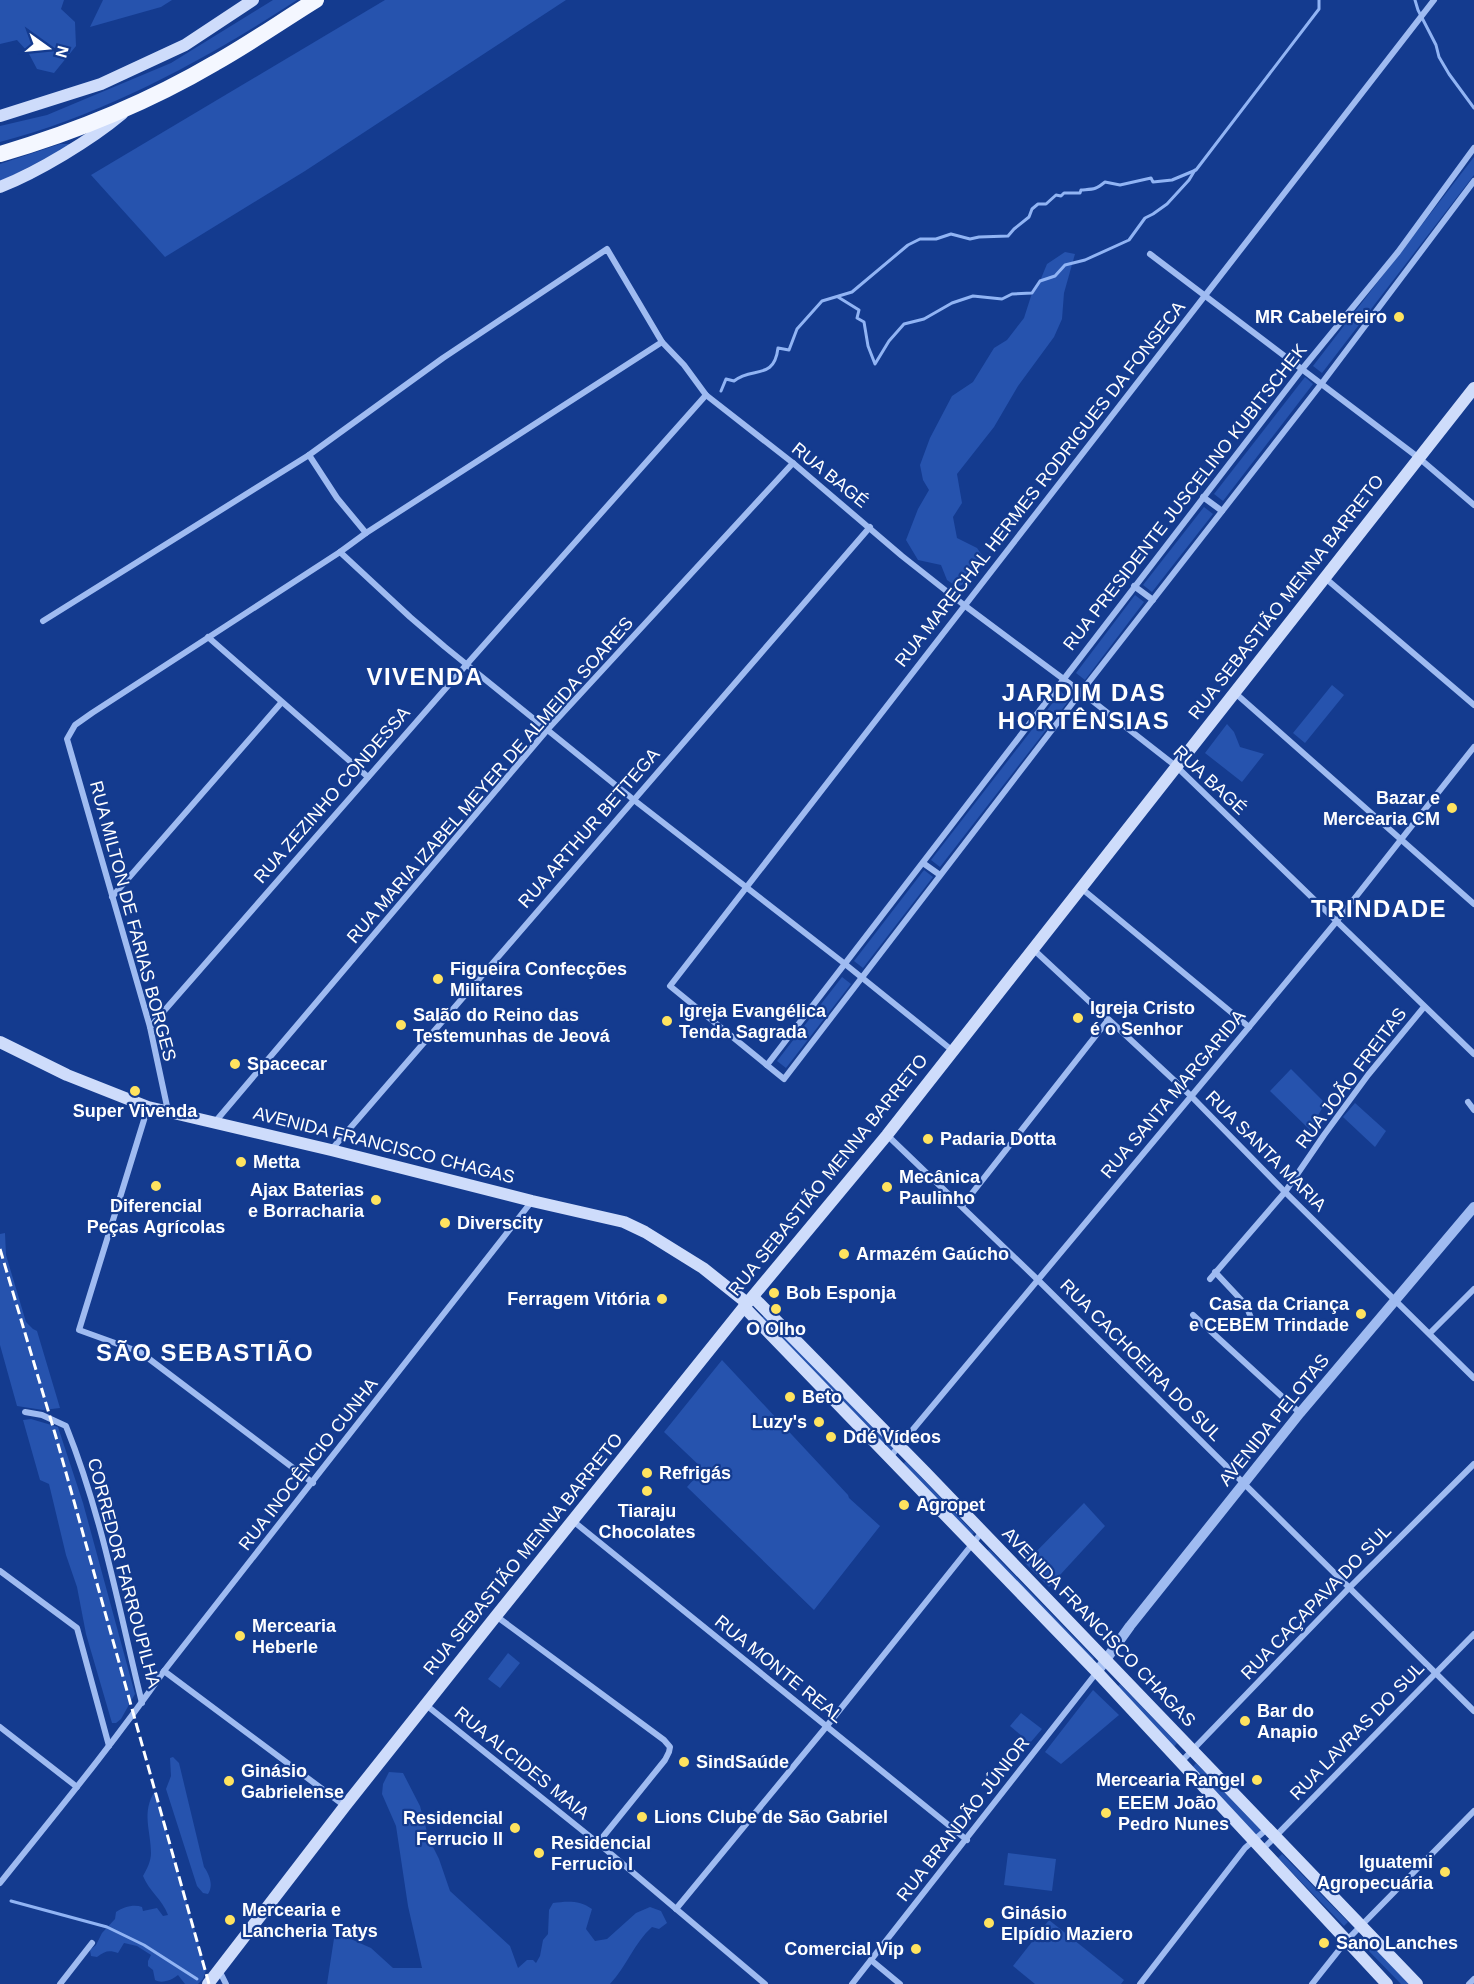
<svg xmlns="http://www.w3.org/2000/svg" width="1474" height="1984" font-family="Arial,sans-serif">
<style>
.green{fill:#2653ae}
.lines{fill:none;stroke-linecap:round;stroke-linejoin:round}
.stream{stroke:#91b4f4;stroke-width:3}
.minor{stroke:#9fbbf1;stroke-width:6}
.tertiary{stroke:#9fbbf1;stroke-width:10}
.secondary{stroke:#cedcfb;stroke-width:12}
.trunk{stroke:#f4f7ff;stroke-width:16}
.rail{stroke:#fff;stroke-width:3;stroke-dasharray:10 4.5;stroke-linecap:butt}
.poi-dot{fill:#ffe35f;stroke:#143b8f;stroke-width:2}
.labels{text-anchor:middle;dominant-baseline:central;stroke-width:4.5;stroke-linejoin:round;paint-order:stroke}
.poi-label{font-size:18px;font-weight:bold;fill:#fff;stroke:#143b8f;text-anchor:start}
.street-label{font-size:18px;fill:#fff;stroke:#143b8f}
.district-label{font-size:24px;font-weight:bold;letter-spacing:1.5px;fill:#fff;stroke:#143b8f}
</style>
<rect width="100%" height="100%" fill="#143b8f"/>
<g class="green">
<polygon points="0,0 64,0 61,9 75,22 76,46 54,73 37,69 28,52 17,40 0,44"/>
<polygon points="103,0 172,0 161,7 90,27"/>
<path d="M273,0h24c-92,60 -191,114 -297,142v-16l47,-11 124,-52z"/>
<polygon points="385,0 566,0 305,171 165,257 91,175"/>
<polygon points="60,144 73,144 0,182 0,164"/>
<polygon points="1474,157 1474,175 1322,373 1313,366"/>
<polygon points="1065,252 1075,254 1064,293 1062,319 1054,337 1018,386 994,427 957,474 962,503 953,517 957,538 977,548 984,558 962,585 957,587 947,580 941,565 918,560 906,540 918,509 929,490 923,480 920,465 930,438 952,396 973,382 994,348 1007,340 1024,318 1032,293 1040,281 1047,264"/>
<polygon points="1305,377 1313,384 1223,501 1214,494"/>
<polygon points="1204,507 1213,514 1152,592 1143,585"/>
<polygon points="1135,595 1144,602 1085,680 1076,673"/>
<polygon points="1332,685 1344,695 1305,743 1293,733"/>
<polygon points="1061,692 1070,699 940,867 931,860"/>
<polygon points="1227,724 1234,732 1240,747 1264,754 1242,782 1205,753"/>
<polygon points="924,870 933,877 863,968 854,961"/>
<polygon points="842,977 851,984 786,1068 777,1061"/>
<polygon points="1291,1069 1325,1103 1310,1130 1270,1091"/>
<polygon points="1355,1103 1386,1131 1375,1147 1343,1117"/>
<polygon points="5,1233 6,1255 26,1322 33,1329 37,1331 60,1408 43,1410 17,1406 0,1345 0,1234"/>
<polygon points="765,1314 894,1448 890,1452 761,1319"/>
<polygon points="722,1360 848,1495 849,1498 880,1526 814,1610 687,1487 703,1469 664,1432"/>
<polygon points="31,1419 58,1427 83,1503 135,1694 121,1719 116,1723 112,1723 86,1634 77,1587 66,1555 49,1484 40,1480 23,1420"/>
<polygon points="906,1461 974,1533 970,1537 902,1465"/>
<polygon points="1084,1503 1105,1526 1049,1587 1025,1563"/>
<polygon points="989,1549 1094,1658 1091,1662 986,1553"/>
<polygon points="508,1653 520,1663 500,1688 488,1679"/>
<polygon points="1120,1684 1177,1743 1173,1748 1116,1688"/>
<polygon points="1093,1690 1119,1715 1061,1764 1045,1752"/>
<polygon points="1021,1713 1042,1729 1030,1743 1010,1726"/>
<path d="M173,1757l6,6 25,104c5,7 10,18 4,27l-5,-1 -6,-7 -31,-97 5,-13 -1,-18z"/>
<polygon points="1196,1763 1262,1831 1257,1836 1192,1768"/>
<path d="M389,1772l14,1 17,33 9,33 10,20 11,32 60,55 8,22 9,-8h6l3,3 4,-7 3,-16 5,-6 1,-24 4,-7c14,-2 27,-3 39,6l-6,20 9,12 12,-2 29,-26 14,-6 11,4 6,12 -8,6 -7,-2c-18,16 -25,39 -42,57h-283l8,-52 36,16 22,20h29l-14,-62 -12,-80 -14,-32 1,-10z"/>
<path d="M155,1791l51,179 -3,9 -5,5h-13l-7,-9c-6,5 -16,9 -23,5l-2,-10 -5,-4v-5l3,-6 -14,-9 -13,-3 -6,10c-9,-3 -13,-2 -21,4l-6,-1 -1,-6 6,-5 6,-12 13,-14 1,-7c7,-5 18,-8 26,-5l1,4 14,-3 6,8 5,-1c-6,-16 -19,-24 -25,-39 4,-7 8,-15 8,-23 0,-22 -10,-41 4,-62z"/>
<polygon points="1008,1853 1056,1859 1052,1891 1004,1885"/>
<polygon points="1282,1854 1348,1922 1344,1926 1278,1858"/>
<polygon points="1049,1920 1124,1980 1121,1984 1035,1984 1013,1966"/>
<polygon points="1368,1941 1409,1984 1401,1984 1363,1945"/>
</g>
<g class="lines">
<g class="stream">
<polyline points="1415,0 1418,10 1436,45 1439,57 1449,74 1474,108"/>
<polyline points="838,297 859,310 857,318 864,322 868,346 875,364 889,341 904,324 924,319 952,303 973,296 1002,299 1012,294 1032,293 1040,281 1055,276 1065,265 1085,260 1129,240 1145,218 1153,214 1167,204 1189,180 1195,170"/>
<path d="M721,391l5,-12 8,2c18,-15 40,0 44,-33l11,2 8,-21 25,-28 30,-9 56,-47 12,-6h16l15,-5 19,5 9,-2 29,-1 6,-7 15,-12 3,-8 6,-5h8l10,-9 5,1 3,-3h16l1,-3c13,-1 14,0 24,-8l15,3 31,-7 2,4 19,-2 24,-10 123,-161v-9"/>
<polyline points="11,1901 107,1927 144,1945 197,1979"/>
</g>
<g class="minor">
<polyline points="1434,0 670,986 784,1079 1081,692 1322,383 1474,181"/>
<polyline points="1150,254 1419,458 1474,505"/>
<polyline points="662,342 684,365 706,395 793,463 902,556 964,605 1081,692 1177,767 1474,1054"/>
<polyline points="309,455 443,358 607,249 662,342 366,533"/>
<polyline points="1203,497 1222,511"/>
<polyline points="340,552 410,617 445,647 634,800 845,964 953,1051"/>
<polyline points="1324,577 1474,705"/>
<polyline points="1134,586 1153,600"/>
<polyline points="43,621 309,455 337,498 366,533 340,552 92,713 75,725 67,739 150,1027 168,1111"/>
<polyline points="208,637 368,777"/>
<polyline points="1234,692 1474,904"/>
<polyline points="923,863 940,875"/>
<polyline points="1081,888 1249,1027"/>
<polyline points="112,897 281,703"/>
<polyline points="1033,949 1191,1096 1285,1192 1474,1378"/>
<polyline points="150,1027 467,664 706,395"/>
<polyline points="767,1065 1303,368 1398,252 1474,148"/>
<polyline points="1468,1102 1474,1110"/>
<polyline points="148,1107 79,1330 140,1352 313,1483"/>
<polyline points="215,1122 548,729 793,463"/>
<polyline points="887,1135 1038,1280 1474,1711"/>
<polyline points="332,1149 870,527"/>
<polyline points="962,1206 1108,1020"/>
<polyline points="1215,1272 1246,1305 1253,1323"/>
<polyline points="1210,1279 1285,1192 1324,1135 1368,1075 1424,1007"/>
<polyline points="1193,1315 1300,1413"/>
<polyline points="1430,1333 1474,1289"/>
<path d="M25,1412l17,3 24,11c36,89 53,184 76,277"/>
<polyline points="890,1457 1249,1027 1336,922 1474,747"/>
<polyline points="573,1521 967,1840"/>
<polyline points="0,1571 77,1628 109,1746"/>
<polyline points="496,1616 664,1740 670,1747 669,1752 665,1760 598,1843"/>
<polyline points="164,1671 345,1806"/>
<polyline points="426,1705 598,1843 765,1984"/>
<polyline points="0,1727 77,1787"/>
<polyline points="1180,1763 1349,1588 1474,1464"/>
<polyline points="1262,1850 1474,1634"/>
<path d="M0,1883c56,-70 113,-139 164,-212l368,-470"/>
<polyline points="676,1909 826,1727 982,1532"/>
<polyline points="871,1960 900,1984"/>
<polyline points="219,1970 226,1984"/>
<polyline points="60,1984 92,1943"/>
<polyline points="852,1984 1097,1672"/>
<polyline points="1140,1984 1245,1848 1268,1828"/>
<polyline points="1312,1984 1347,1940 1474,1811"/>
<polyline points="1469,1984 1474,1979"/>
</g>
<polyline class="tertiary" points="1097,1672 1130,1626 1300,1413 1474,1207"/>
<g class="secondary">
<polyline points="0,116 101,84 185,45 253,0"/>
<path d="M0,187c38,-15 91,-47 122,-73"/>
<polyline points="0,1042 67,1075 148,1107 331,1150 532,1201 624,1222 645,1232 703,1268 747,1303"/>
<polyline points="753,1297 925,1472 1417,1984"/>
<polyline points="744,1307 1097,1672 1387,1984"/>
<polyline points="208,1984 345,1806 496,1616 744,1307 887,1135 1474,388"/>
</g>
<path class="trunk" d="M0,154c75,-22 147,-51 215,-91 34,-19 67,-42 101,-63"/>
<polyline class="rail" points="0,1249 56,1437 209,1984"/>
</g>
<g class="poi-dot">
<circle cx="1399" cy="317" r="6"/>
<circle cx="1452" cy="808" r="6"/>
<circle cx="438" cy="979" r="6"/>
<circle cx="1078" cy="1018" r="6"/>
<circle cx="667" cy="1021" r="6"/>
<circle cx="401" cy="1025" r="6"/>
<circle cx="235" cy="1064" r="6"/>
<circle cx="135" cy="1091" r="6"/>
<circle cx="928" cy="1139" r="6"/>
<circle cx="241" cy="1162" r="6"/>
<circle cx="156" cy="1186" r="6"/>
<circle cx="887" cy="1187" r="6"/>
<circle cx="376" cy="1200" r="6"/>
<circle cx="445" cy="1223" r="6"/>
<circle cx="844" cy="1254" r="6"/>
<circle cx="774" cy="1293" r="6"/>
<circle cx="662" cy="1299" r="6"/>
<circle cx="776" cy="1309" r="6"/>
<circle cx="1361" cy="1314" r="6"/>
<circle cx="790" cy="1397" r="6"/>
<circle cx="819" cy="1422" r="6"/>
<circle cx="831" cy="1437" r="6"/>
<circle cx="647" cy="1473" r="6"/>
<circle cx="647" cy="1491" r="6"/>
<circle cx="904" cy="1505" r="6"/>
<circle cx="240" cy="1636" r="6"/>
<circle cx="1245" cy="1721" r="6"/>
<circle cx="684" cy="1762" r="6"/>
<circle cx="1257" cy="1780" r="6"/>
<circle cx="229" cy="1781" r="6"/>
<circle cx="1106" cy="1813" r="6"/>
<circle cx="642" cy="1817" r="6"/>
<circle cx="515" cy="1828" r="6"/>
<circle cx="539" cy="1853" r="6"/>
<circle cx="1445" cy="1872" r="6"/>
<circle cx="230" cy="1920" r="6"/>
<circle cx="989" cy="1923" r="6"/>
<circle cx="1324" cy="1943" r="6"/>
<circle cx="916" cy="1949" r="6"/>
</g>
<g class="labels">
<g class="poi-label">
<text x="1387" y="317" text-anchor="end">MR Cabelereiro</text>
<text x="1440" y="798" text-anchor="end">Bazar e<tspan x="1440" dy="21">Mercearia CM</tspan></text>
<text x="450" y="969">Figueira Confecções<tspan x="450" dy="21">Militares</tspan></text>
<text x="1090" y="1008">Igreja Cristo<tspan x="1090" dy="21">é o Senhor</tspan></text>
<text x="679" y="1011">Igreja Evangélica<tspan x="679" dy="21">Tenda Sagrada</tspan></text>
<text x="413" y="1015">Salão do Reino das<tspan x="413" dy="21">Testemunhas de Jeová</tspan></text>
<text x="247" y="1064">Spacecar</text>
<text x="135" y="1111" text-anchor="middle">Super Vivenda</text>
<text x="940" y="1139">Padaria Dotta</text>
<text x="253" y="1162">Metta</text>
<text x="899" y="1177">Mecânica<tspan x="899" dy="21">Paulinho</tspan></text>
<text x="364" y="1190" text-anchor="end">Ajax Baterias<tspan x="364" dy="21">e Borracharia</tspan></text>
<text x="156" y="1206" text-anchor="middle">Diferencial<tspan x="156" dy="21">Peças Agrícolas</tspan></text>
<text x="457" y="1223">Diverscity</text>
<text x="856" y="1254">Armazém Gaúcho</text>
<text x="786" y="1293">Bob Esponja</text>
<text x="650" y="1299" text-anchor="end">Ferragem Vitória</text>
<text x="1349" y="1304" text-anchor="end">Casa da Criança<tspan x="1349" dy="21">e CEBEM Trindade</tspan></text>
<text x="776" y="1329" text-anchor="middle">O Olho</text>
<text x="802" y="1397">Beto</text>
<text x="807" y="1422" text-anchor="end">Luzy's</text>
<text x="843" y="1437">Ddé Vídeos</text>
<text x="659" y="1473">Refrigás</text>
<text x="916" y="1505">Agropet</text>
<text x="647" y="1511" text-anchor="middle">Tiaraju<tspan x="647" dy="21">Chocolates</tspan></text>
<text x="252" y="1626">Mercearia<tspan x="252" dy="21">Heberle</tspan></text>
<text x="1257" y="1711">Bar do<tspan x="1257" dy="21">Anapio</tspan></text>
<text x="696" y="1762">SindSaúde</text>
<text x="241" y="1771">Ginásio<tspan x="241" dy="21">Gabrielense</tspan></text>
<text x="1245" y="1780" text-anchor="end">Mercearia Rangel</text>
<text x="1118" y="1803">EEEM João<tspan x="1118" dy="21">Pedro Nunes</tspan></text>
<text x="654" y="1817">Lions Clube de São Gabriel</text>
<text x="503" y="1818" text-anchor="end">Residencial<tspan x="503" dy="21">Ferrucio II</tspan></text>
<text x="551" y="1843">Residencial<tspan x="551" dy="21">Ferrucio I</tspan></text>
<text x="1433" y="1862" text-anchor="end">Iguatemi<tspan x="1433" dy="21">Agropecuária</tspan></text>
<text x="242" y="1910">Mercearia e<tspan x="242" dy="21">Lancheria Tatys</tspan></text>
<text x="1001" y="1913">Ginásio<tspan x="1001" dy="21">Elpídio Maziero</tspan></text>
<text x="1336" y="1943">Sano Lanches</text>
<text x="904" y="1949" text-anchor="end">Comercial Vip</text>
</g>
<g class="street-label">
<text transform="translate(830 475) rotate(39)">RUA BAGÉ</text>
<text transform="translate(1040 484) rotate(-52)">RUA MARECHAL HERMES RODRIGUES DA FONSECA</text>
<text transform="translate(1185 497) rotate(-52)">RUA PRESIDENTE JUSCELINO KUBITSCHEK</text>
<text transform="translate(1286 597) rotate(-52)">RUA SEBASTIÃO MENNA BARRETO</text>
<text transform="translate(490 780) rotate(-49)">RUA MARIA IZABEL MEYER DE ALMEIDA SOARES</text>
<text transform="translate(1210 780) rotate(43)">RUA BAGÉ</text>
<text transform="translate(332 795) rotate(-49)">RUA ZEZINHO CONDESSA</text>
<text transform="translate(589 828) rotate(-49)">RUA ARTHUR BETTEGA</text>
<text transform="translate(133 921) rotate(75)">RUA MILTON DE FARIAS BORGES</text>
<text transform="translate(1351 1078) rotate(-53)">RUA JOÃO FREITAS</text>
<text transform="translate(1173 1094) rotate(-50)">RUA SANTA MARGARIDA</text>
<text transform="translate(384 1145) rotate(14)">AVENIDA FRANCISCO CHAGAS</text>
<text transform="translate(1266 1151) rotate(45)">RUA SANTA MARIA</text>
<text transform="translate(828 1175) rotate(-51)">RUA SEBASTIÃO MENNA BARRETO</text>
<text transform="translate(1141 1360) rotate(45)">RUA CACHOEIRA DO SUL</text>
<text transform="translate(1274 1420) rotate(-51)">AVENIDA PELOTAS</text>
<text transform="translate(308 1464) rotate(-52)">RUA INOCÊNCIO CUNHA</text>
<text transform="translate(523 1554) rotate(-51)">RUA SEBASTIÃO MENNA BARRETO</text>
<text transform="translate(124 1573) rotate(75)">CORREDOR FARROUPILHA</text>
<text transform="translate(1316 1602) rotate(-46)">RUA CAÇAPAVA DO SUL</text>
<text transform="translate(1099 1627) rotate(46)">AVENIDA FRANCISCO CHAGAS</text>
<text transform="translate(779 1669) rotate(39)">RUA MONTE REAL</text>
<text transform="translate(1357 1731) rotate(-46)">RUA LAVRAS DO SUL</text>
<text transform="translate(522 1763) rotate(39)">RUA ALCIDES MAIA</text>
<text transform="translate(963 1819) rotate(-52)">RUA BRANDÃO JÚNIOR</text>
</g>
<g class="district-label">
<text x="425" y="676">VIVENDA</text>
<text x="1084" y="692">JARDIM DAS<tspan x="1084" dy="28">HORTÊNSIAS</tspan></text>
<text x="1379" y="908">TRINDADE</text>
<text x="205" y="1352">SÃO SEBASTIÃO</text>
</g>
</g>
<g transform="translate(48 48) rotate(105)" stroke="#143b8f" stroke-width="4.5" paint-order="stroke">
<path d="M0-4.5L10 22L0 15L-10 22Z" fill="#ffffff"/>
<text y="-9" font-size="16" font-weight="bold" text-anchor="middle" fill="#ffffff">N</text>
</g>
</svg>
